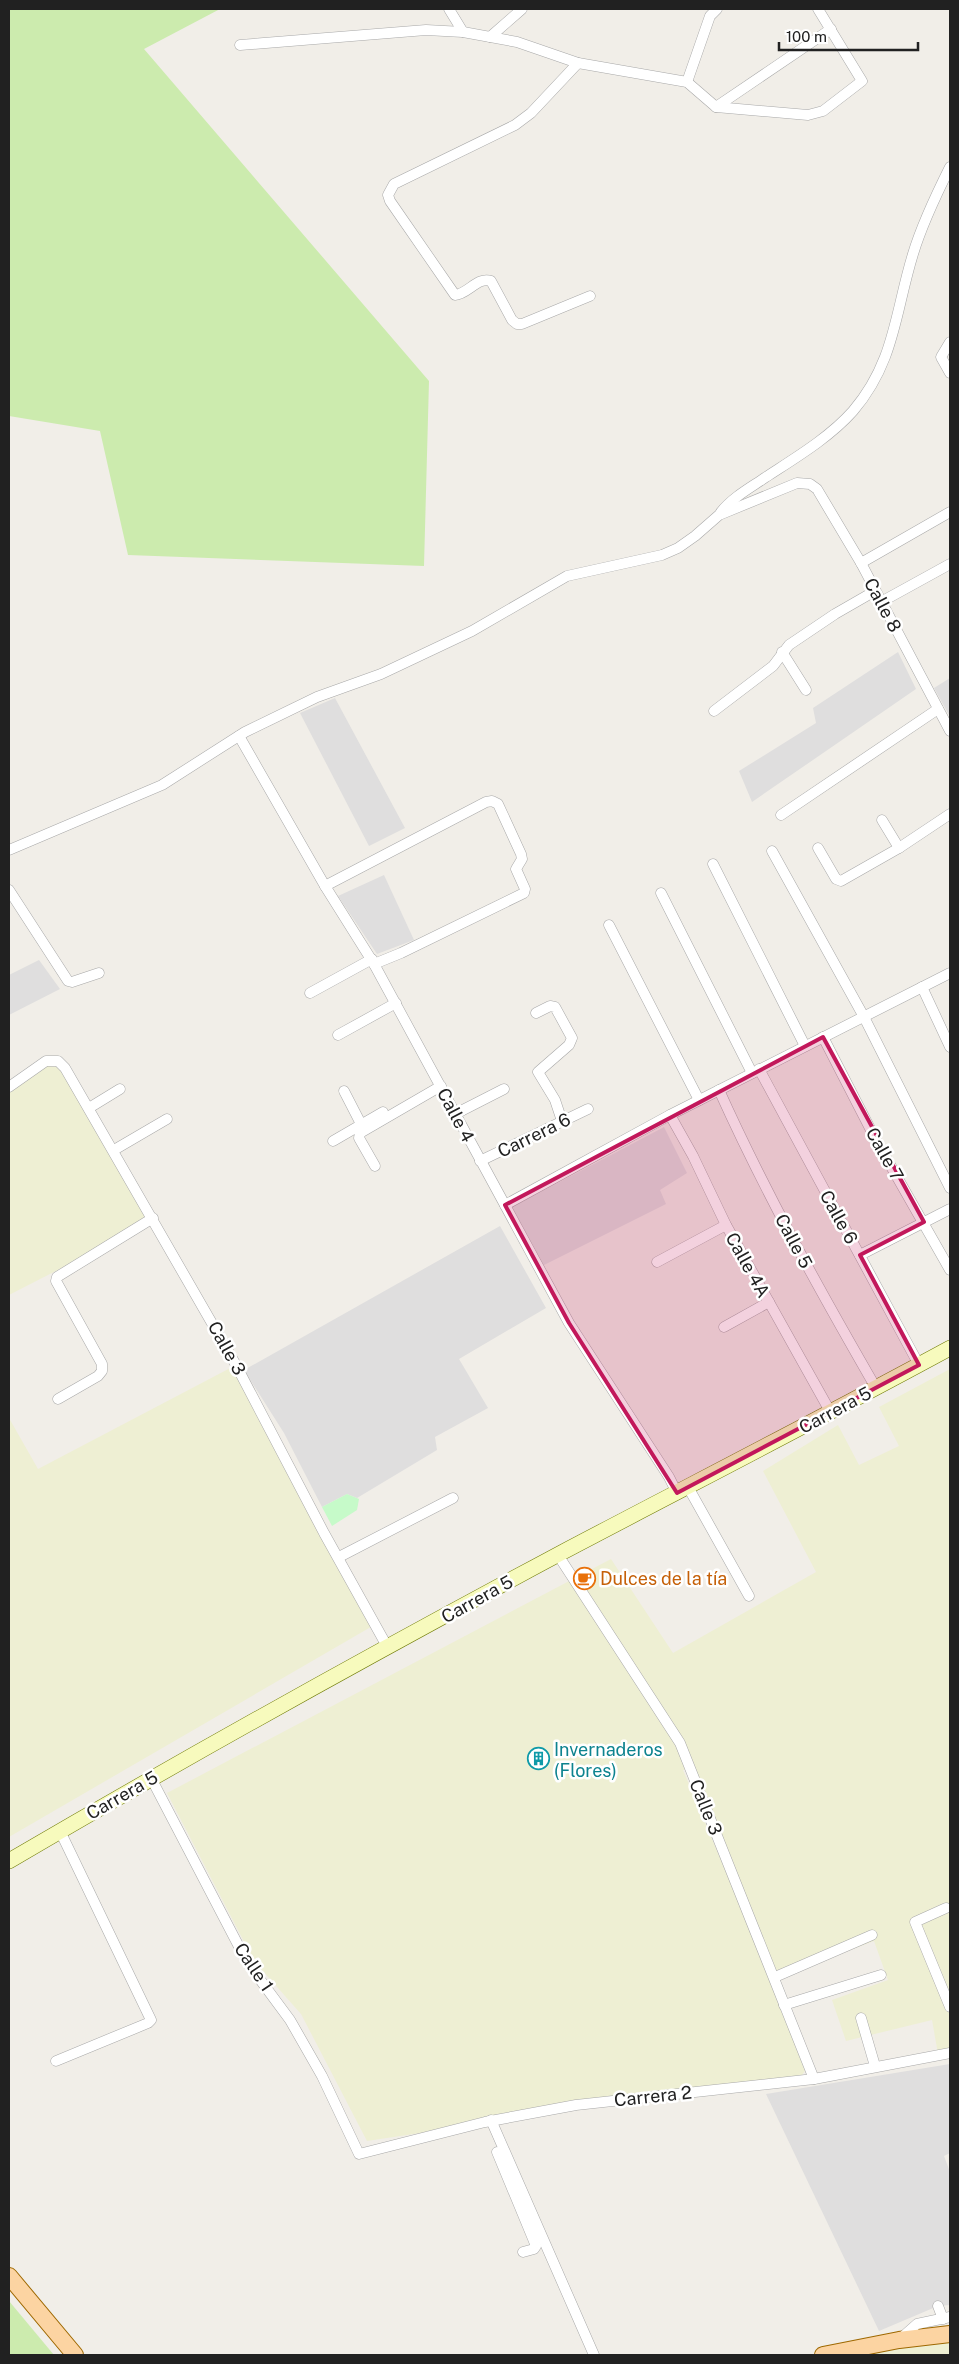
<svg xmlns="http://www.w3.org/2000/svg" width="959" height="2364" font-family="'Public Sans',sans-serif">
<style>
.residential{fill:#dfdede}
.farmland{fill:#eeefd3}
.grass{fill:#ccebae}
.park{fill:#c6fac9}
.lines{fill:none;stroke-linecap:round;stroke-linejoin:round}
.street-casing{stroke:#a8a8a8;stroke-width:11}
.secondary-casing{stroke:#6f7b05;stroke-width:16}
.primary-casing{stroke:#9e6800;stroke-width:18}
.street{stroke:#fff;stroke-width:10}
.secondary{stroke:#f7fabd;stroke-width:15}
.primary{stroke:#fcd4a2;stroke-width:16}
.marked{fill:#c2185b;fill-opacity:0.2;stroke:#c2185b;stroke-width:4;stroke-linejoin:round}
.labels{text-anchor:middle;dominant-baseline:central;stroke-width:5;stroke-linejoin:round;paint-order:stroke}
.street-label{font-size:18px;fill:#212121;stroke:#fff}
.food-label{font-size:18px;fill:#c56008;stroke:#fff;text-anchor:start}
.culture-label{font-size:18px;fill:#0d838f;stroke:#fff;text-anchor:start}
</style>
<rect width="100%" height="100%" fill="#f1eee8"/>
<g class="residential">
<polygon points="898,652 916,689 752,802 739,771 816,723 813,708"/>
<polygon points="950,678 950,715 949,715 934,688"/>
<polygon points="335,698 405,828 369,846 300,713"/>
<polygon points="384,875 414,940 377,954 338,896"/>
<polygon points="39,960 60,989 9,1015 9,975"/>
<polygon points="664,1127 687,1173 660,1190 666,1204 544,1265 512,1207"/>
<polygon points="500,1226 546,1308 459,1359 488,1408 435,1437 437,1450 357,1498 347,1494 322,1507 284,1433 244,1370"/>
<polygon points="950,2064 950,2153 944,2156 950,2172 950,2305 938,2306 879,2331 766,2094"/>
</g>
<g class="farmland">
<polygon points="39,1065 65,1068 155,1220 9,1295 9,1085"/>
<polygon points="236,1365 376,1624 9,1837 9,1418 38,1469"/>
<polygon points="950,1369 950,2053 938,2054 932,2020 846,2041 832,2000 888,1980 874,1941 774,1979 692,1768 683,1770 758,1948 805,2071 801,2076 367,2141 301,2014 254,1961 167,1793 611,1559 673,1653 816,1572 763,1471 838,1425 859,1465 899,1446 879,1407"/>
<polygon points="950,2331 950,2355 848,2355"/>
</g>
<g class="grass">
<polygon points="9,9 220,9 144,49 429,381 424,566 128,555 100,431 9,416"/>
<polygon points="9,2301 54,2355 9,2355"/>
</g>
<polygon class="park" points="347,1494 359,1499 357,1510 332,1526 322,1507"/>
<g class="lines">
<defs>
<g id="street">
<polyline points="449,9 463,32"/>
<polyline points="490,37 522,9"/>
<polyline points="240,45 426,30 463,32 517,42 578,63 687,82 716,107 808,115 823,111 862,81 818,9"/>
<path d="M578,63l-47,50 -16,12 -121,59 -6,11 2,6 65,94c13,-1 23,-19 36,-14l21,39 5,4h5l68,-28"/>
<polyline points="687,82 710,16 717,9"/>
<polyline points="716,107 831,29"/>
<polyline points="950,342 941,357 950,373"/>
<path d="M721,512c12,-15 29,-24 45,-35 29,-19 63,-39 87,-66 42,-49 42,-99 60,-157 9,-30 23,-59 37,-87"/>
<polyline points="861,563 950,512"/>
<polyline points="881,602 950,564"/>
<polyline points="782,652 806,690"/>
<polyline points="714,711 773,666 789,645 835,614 875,591"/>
<polyline points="239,736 325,886 374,964 569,1323 669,1477 677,1493"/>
<polyline points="781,815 938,709"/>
<polyline points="882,820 899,848"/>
<polyline points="818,848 836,879 841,881 899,848 950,814"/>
<polyline points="9,850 162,785 245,732 317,697 381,674 472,631 567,576 662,555 678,548 695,536 719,515 797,483 810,484 817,489 861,563 950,731"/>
<polyline points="772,851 864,1017 950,1188"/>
<polyline points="713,864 805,1046"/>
<polyline points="325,886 486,802 492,801 498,804 521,854 522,859 516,869 525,889 524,893 401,953 374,964"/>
<polyline points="9,890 68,981 72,982 99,973"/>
<polyline points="661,893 752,1073"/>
<polyline points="609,925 699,1100"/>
<polyline points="922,987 950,1047"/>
<polyline points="310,993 372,959"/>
<polyline points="536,1013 550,1006 555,1007 572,1038 569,1045 538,1072 555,1100 562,1121"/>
<polyline points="338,1035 396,1003"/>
<polyline points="823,1037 876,1140 950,1270"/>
<polyline points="759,1069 919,1365"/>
<polyline points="9,1087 46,1061 58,1061 65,1068 236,1365 324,1533 388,1648"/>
<path d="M719,1090c46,102 101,201 157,298"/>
<polyline points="344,1091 361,1124"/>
<polyline points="89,1108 120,1089"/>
<polyline points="457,1113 504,1089"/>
<polyline points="670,1115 693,1156 726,1225 831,1413"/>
<polyline points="333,1141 383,1112"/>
<polyline points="114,1150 167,1119"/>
<polyline points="480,1161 588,1109"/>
<polyline points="375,1166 359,1138 360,1133 441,1086"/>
<polyline points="505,1205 670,1115 950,973"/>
<polyline points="860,1255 950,1209"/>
<polyline points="657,1262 726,1225"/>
<polyline points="724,1327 769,1302"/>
<polyline points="58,1399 98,1376 102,1371 102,1364 56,1281 57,1277 153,1218"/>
<polyline points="688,1487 749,1596"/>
<polyline points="558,1555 680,1743 814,2079"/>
<polyline points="339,1557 453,1498"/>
<polyline points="151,1778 247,1962 290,2020 322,2076 359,2154 485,2122 576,2105 814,2079 950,2053"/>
<polyline points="946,1908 915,1922 950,2007"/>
<polyline points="775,1977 872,1935"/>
<polyline points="784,2005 881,1975"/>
<polyline points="861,2018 875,2066"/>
<polyline points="56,2061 148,2023 151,2020 60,1831"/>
<polyline points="491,2120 594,2355"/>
<polyline points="497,2152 536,2246 534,2249 523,2252"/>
<polyline points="938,2306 943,2319"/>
<polyline points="900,2339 917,2324 950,2317"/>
</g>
<path id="secondary" d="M9,1861c181,-106 365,-208 550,-307 131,-69 262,-136 391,-206"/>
<g id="primary">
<polyline points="9,2276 75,2355"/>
<polyline points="823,2355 899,2340 950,2334"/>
</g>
</defs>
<use href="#street" class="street-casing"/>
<use href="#secondary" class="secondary-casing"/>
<use href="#primary" class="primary-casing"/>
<use href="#street" class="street"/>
<use href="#secondary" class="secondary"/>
<use href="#primary" class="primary"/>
</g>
<path class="marked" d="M823,1037l101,185 -64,33 59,110 -242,128 -108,-170 -64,-118z"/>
<defs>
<symbol id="cafe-ring" viewBox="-11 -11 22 22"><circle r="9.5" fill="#fff" stroke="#e8710a" stroke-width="1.5"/><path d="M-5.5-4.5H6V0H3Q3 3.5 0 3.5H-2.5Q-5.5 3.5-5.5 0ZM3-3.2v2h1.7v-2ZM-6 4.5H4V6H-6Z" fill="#e8710a"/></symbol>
<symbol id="building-ring" viewBox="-11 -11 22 22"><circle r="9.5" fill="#fff" stroke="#0f9aa8" stroke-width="1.5"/><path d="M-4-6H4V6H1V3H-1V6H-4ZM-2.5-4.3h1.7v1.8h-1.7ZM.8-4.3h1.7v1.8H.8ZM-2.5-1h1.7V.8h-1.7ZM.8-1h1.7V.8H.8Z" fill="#0f9aa8"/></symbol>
</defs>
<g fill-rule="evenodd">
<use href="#cafe-ring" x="572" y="1566" width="25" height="25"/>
<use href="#building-ring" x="526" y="1746" width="25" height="25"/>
</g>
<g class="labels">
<g class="street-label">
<text transform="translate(883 605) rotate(62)">Calle 8</text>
<text transform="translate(456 1115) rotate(62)">Calle 4</text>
<text transform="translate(534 1135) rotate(-26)">Carrera 6</text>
<text transform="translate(885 1154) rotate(61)">Calle 7</text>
<text transform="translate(839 1217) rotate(61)">Calle 6</text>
<text transform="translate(794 1241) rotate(62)">Calle 5</text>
<text transform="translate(748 1265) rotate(61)">Calle 4A</text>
<text transform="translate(227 1348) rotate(61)">Calle 3</text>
<text transform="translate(835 1410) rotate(-28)">Carrera 5</text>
<text transform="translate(477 1599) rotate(-29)">Carrera 5</text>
<text transform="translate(122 1795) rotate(-30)">Carrera 5</text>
<text transform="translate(706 1807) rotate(68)">Calle 3</text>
<text transform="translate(254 1967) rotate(56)">Calle 1</text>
<text transform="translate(653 2096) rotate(-6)">Carrera 2</text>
</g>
<g class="food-label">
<text x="600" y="1578">Dulces de la tía</text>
</g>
<g class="culture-label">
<text x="554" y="1749">Invernaderos<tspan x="554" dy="21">(Flores)</tspan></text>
</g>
</g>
<rect width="959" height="2364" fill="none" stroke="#212121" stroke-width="20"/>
<path d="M779 42v8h139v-8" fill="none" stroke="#212121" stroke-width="2.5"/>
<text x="786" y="42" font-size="15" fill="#212121" stroke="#ffffff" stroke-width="4" paint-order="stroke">100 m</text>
</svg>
